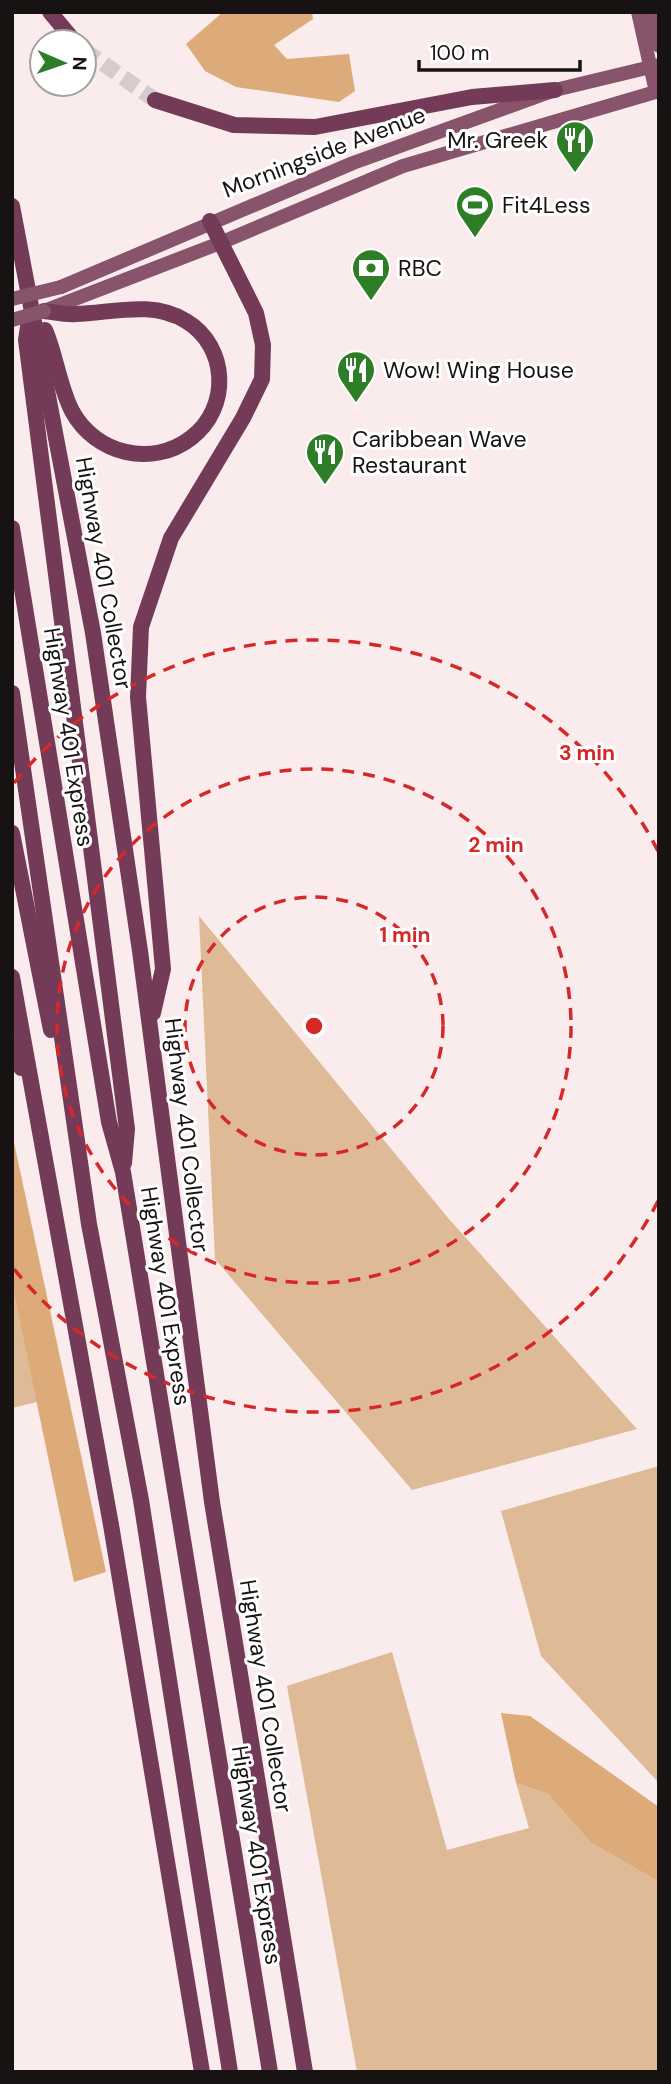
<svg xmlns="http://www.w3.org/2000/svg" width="671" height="2084" font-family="'DM Sans',sans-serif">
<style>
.green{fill:#deba96}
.forest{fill:#ddab79}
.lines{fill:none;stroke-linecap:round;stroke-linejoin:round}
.highway-tunnel{stroke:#d8cbcb;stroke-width:16;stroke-dasharray:16 8;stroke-linecap:butt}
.major{stroke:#87546c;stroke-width:14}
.highway{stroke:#733b57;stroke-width:16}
.major-bridge{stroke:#87546c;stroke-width:14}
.ring{fill:none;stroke:#d62828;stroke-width:3.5;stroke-dasharray:12 9}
.labels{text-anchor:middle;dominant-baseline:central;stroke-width:6;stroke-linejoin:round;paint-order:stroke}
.poi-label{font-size:23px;fill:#181313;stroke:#fff;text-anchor:start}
.street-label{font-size:23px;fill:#181313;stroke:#fff}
.centre{fill:#d62828;stroke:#fff;stroke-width:3.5}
.ring-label{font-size:21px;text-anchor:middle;font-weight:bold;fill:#d62828;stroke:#fff;stroke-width:6;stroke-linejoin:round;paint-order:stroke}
</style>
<rect width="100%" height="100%" fill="#faecec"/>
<g class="green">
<polygon points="199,916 449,1219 637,1429 412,1490 215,1259"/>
<polygon points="12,1284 37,1402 12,1408"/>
<polygon points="659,1466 659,1783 541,1656 501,1511"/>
<polygon points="392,1652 447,1850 529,1828 516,1783 548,1794 590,1842 659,1882 659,2072 357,2072 287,1686"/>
</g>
<g class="forest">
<polygon points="223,12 312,12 313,19 274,45 287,59 349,54 355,91 339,102 236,87 205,71 186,44"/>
<polygon points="12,1133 106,1572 74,1582 12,1284"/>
<polygon points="501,1713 530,1716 659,1807 659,1882 590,1842 548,1794 516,1783"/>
</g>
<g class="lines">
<polyline class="highway-tunnel" points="84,50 155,100"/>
<g class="major">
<polyline points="638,12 656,92"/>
<polyline points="650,12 659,46"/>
<polyline points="61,287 353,163 555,90 659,65"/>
<polyline points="44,311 220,243 403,166 659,91"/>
</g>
<g class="highway">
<polyline points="50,12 75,42"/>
<polyline points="155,100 234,125 315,127 472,97 555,90"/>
<polyline points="12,206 93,633 140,951 212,1502 305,2072"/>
<path d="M44,311c10,1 21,4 32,3 36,-1 76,-14 110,7 42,25 45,87 5,117 -39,30 -96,16 -119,-27 -13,-25 -16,-56 -27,-81"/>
<polyline points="30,314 26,340 127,1129 124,1163"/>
<polyline points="12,528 109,1122 123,1172 270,2072"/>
<polyline points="12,693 89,1224 141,1500 230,2072"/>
<polyline points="12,833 51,1030"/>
<polyline points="12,977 111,1525 202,2072"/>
<polyline points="153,1013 163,969 138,697 141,627 171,538 243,418 262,379 263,345 256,313 210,221"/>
<polyline points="12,1042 21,1068"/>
</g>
<g class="major-bridge">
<polyline points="12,299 61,287"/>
<polyline points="12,320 44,311"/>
</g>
</g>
<g class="ring">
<circle cx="314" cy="1026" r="129"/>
<circle cx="314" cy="1026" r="257"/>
<path d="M658 1201A386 386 0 0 1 14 1269M14 783A386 386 0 0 1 658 851"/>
</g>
<defs>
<symbol id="restaurant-pin" viewBox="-11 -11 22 30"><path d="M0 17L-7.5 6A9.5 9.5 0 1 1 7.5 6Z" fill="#2e7e28" stroke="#fff"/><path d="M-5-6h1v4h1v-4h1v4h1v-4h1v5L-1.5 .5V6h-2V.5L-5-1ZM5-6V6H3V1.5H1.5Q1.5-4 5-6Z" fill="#fff"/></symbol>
<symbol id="stadium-pin" viewBox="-11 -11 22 30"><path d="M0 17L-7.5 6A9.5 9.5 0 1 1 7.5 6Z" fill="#2e7e28" stroke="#fff"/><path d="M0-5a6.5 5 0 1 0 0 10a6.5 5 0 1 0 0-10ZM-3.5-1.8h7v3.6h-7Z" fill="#fff"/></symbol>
<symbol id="bank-pin" viewBox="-11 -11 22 30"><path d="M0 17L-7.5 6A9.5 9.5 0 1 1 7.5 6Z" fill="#2e7e28" stroke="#fff"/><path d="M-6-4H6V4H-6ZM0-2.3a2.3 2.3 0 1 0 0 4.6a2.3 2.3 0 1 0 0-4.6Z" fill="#fff"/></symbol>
</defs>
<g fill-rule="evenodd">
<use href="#restaurant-pin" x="553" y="118" width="44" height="60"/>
<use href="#stadium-pin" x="453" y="183" width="44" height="60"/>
<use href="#bank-pin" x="349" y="246" width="44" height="60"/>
<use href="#restaurant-pin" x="334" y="348" width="44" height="60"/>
<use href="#restaurant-pin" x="303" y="430" width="44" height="60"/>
</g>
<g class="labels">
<g class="poi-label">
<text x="548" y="140" text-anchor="end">Mr. Greek</text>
<text x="502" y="205">Fit4Less</text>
<text x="398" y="268">RBC</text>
<text x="383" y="370">Wow! Wing House</text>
<text x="352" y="439">Caribbean Wave<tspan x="352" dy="26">Restaurant</tspan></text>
</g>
<g class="street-label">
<text transform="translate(324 152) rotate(-21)">Morningside Avenue</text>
<text transform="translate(104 573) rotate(80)">Highway 401 Collector</text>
<text transform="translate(69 737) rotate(81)">Highway 401 Express</text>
<text transform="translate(187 1135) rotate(83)">Highway 401 Collector</text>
<text transform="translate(166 1296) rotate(81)">Highway 401 Express</text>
<text transform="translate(266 1696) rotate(81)">Highway 401 Collector</text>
<text transform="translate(257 1855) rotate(81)">Highway 401 Express</text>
</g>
</g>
<circle cx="314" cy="1026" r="10" class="centre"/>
<g class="ring-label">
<text x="587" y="760">3 min</text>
<text x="496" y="852">2 min</text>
<text x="405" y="942">1 min</text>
</g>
<rect width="671" height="2084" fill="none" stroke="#181313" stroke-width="28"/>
<g transform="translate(63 63) rotate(92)"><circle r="33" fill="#ffffff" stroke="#a3a1a1" stroke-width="2"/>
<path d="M0-5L12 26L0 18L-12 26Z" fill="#2e7e28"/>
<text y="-10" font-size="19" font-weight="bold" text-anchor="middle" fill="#181313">N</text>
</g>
<path d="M419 60v10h161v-10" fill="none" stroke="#181313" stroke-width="3.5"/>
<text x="430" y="60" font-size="21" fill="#181313" stroke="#ffffff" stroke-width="5" paint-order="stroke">100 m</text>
</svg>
